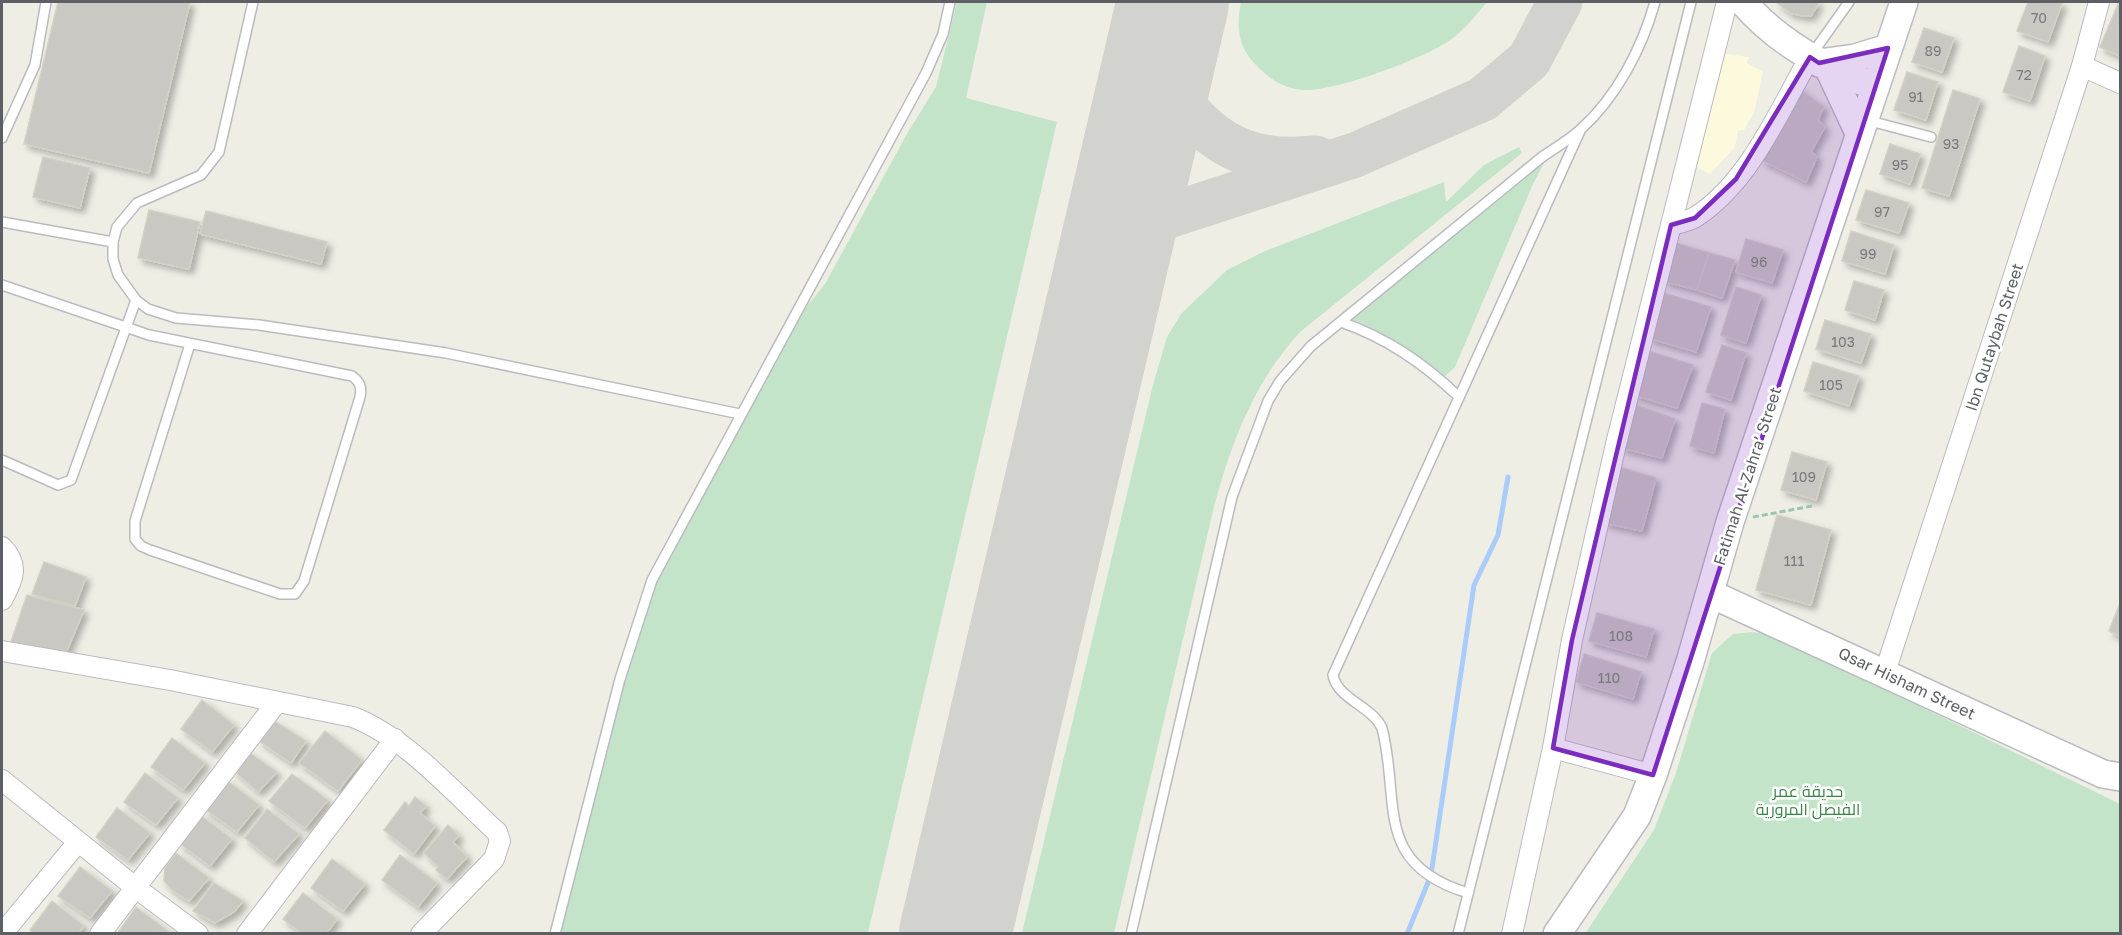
<svg xmlns="http://www.w3.org/2000/svg" width="2122" height="935" font-family="'Golos Text',Cairo,sans-serif">
<style>
.commercial{fill:#fcf9dd}
.green{fill:#c3e4c8}
.lines{fill:none;stroke-linecap:round;stroke-linejoin:round}
.stream{stroke:#a9ccfa;stroke-width:5}
.taxiway{stroke:#d2d2ce;stroke-width:45}
.runway{stroke:#d2d2ce;stroke-width:112}
.building{fill:#cac8c2;stroke:#d3d0c4;stroke-width:1.5;filter:url(#shadow)}
.lane-casing{stroke:#babbc0;stroke-width:12}
.street-casing{stroke:#babbc0;stroke-width:22}
.secondary-casing{stroke:#babcc2;stroke-width:30}
.path{stroke:#9dc4ad;stroke-width:3;stroke-dasharray:6 3;stroke-linecap:butt}
.lane{stroke:#fff;stroke-width:9}
.street{stroke:#fff;stroke-width:20}
.secondary{stroke:#fff;stroke-width:27}
.marked{fill:#7b2cbf;fill-opacity:0.2;stroke:#7b2cbf;stroke-width:4.5;stroke-linejoin:round}
.labels{text-anchor:middle;dominant-baseline:central;stroke-width:5;stroke-linejoin:round;paint-order:stroke}
.number-label{font-size:14px;fill:#78797c}
.street-label{font-size:16px;fill:#5d5f65;stroke:#fff}
.park-label{font-size:16px;fill:#3b8549;stroke:#fff}
</style>
<defs>
<filter id="shadow"><feDropShadow dx="4.5" dy="4.5" stdDeviation="3" flood-color="#0004"/></filter>
</defs>
<rect width="100%" height="100%" fill="#eeeee5"/>
<polygon class="commercial" points="1720,53 1749,57 1747,63 1763,72 1754,113 1744,130 1738,130 1735,147 1710,174 1693,165"/>
<g class="green">
<polygon points="957,2 987,2 966,98 1057,122 868,933 552,934 640,603 795,321 825,284 908,132 936,87"/>
<path d="M1241,2h246c-11,13 -21,26 -34,36 -26,20 -119,54 -150,52 -18,-1 -32,-10 -44,-22 -21,-20 -23,-38 -18,-66z"/>
<polygon points="1555,142 1533,184 1455,367 1445,376 1388,337 1362,323 1345,317"/>
<path d="M1519,147l3,6 -222,179c-46,50 -70,113 -87,179l-99,422h-92l131,-548 14,-48 14,-23 46,-44 36,-18 181,-70 2,20 38,-37z"/>
<polygon points="1753,632 1776,636 2120,804 2120,933 1585,934 1654,830 1676,773 1712,653 1733,634"/>
</g>
<g class="lines">
<polyline class="stream" points="1407,934 1431,875 1474,585 1498,535 1508,477"/>
<g class="taxiway">
<path d="M1157,72c46,63 77,94 159,86"/>
<polyline points="1119,232 1355,155 1483,99 1529,60 1560,2"/>
</g>
<polyline class="runway" points="955,934 1173,2"/>
</g>
<g class="building">
<polygon points="58,2 190,2 149,173 24,144"/>
<polygon points="1776,2 1819,2 1811,16 1803,16 1790,13"/>
<polygon points="2028,2 2062,3 2048,42 2017,31"/>
<polygon points="2118,4 2120,5 2120,56 2100,47"/>
<polygon points="1924,28 1954,38 1942,72 1912,62"/>
<polygon points="2019,46 2045,56 2030,101 2003,92"/>
<polygon points="1907,72 1938,82 1926,120 1894,110"/>
<polygon points="1796,86 1824,107 1818,120 1825,127 1811,152 1817,157 1806,182 1761,160"/>
<polygon points="1953,90 1980,99 1949,196 1922,188"/>
<polygon points="1890,144 1920,154 1910,184 1880,174"/>
<polygon points="43,157 90,168 80,208 33,197"/>
<polygon points="1866,190 1909,203 1899,233 1856,220"/>
<polygon points="149,210 200,222 189,269 138,258"/>
<polygon points="206,211 327,242 321,264 200,234"/>
<polygon points="1851,231 1894,245 1885,274 1842,261"/>
<polygon points="1746,239 1783,250 1772,283 1736,272"/>
<polygon points="1673,242 1709,253 1697,290 1663,281"/>
<polygon points="1709,253 1735,260 1722,298 1697,290"/>
<polygon points="1854,281 1884,290 1875,320 1845,310"/>
<polygon points="1736,287 1761,295 1746,343 1721,335"/>
<polygon points="1660,292 1711,307 1696,352 1648,338"/>
<polygon points="1825,320 1871,334 1861,363 1816,349"/>
<polygon points="1722,345 1746,353 1731,400 1706,392"/>
<polygon points="1645,350 1693,365 1677,408 1633,395"/>
<polygon points="1813,362 1859,376 1849,406 1804,391"/>
<polygon points="1631,403 1675,419 1662,458 1621,448"/>
<polygon points="1702,403 1725,409 1714,453 1690,446"/>
<polygon points="1792,452 1827,462 1816,500 1781,490"/>
<polygon points="1616,466 1656,478 1642,531 1604,523"/>
<polygon points="1777,515 1831,530 1811,605 1756,590"/>
<polygon points="44,562 86,577 75,606 32,594"/>
<polygon points="27,595 84,610 66,653 11,642"/>
<polygon points="2120,603 2120,636 2109,631"/>
<polygon points="1597,613 1654,629 1646,657 1589,641"/>
<polygon points="1584,654 1641,672 1633,699 1576,682"/>
<polygon points="202,700 234,725 212,752 181,729"/>
<polygon points="274,721 306,741 291,763 259,741"/>
<polygon points="325,731 362,760 338,791 299,763"/>
<polygon points="172,738 205,763 183,790 151,767"/>
<polygon points="247,751 277,772 258,792 233,770"/>
<polygon points="145,773 178,798 156,825 124,802"/>
<polygon points="292,774 328,800 305,828 269,801"/>
<polygon points="226,780 259,805 237,832 205,809"/>
<polygon points="415,797 426,806 420,813 435,826 414,854 384,830 405,802 409,806"/>
<polygon points="117,808 150,833 128,860 96,837"/>
<polygon points="267,809 299,834 274,862 245,838"/>
<polygon points="200,815 232,839 210,866 179,843"/>
<polygon points="448,825 459,836 453,842 467,857 447,879 436,870 438,866 424,853"/>
<polygon points="176,853 209,878 189,901 173,891 164,881 165,868"/>
<polygon points="400,855 437,883 418,907 382,880"/>
<polygon points="332,859 365,884 343,911 311,888"/>
<polygon points="80,867 112,891 90,918 58,896"/>
<polygon points="214,883 243,901 234,912 215,923 193,911"/>
<polygon points="303,893 337,919 326,934 303,934 283,919"/>
<polygon points="52,901 84,926 78,934 35,934 30,930"/>
<polygon points="136,907 169,932 117,934"/>
</g>
<g class="lines">
<defs>
<g id="lane">
<polyline points="253,2 219,152 201,175 137,203 117,227 113,242 113,259 118,275 136,300 148,309 176,318 259,325 446,353 740,414"/>
<polyline points="1812,54 1849,2"/>
<polyline points="1866,120 1931,137"/>
<polyline points="2,138 35,65 46,2"/>
<polyline points="2,222 113,242"/>
<path d="M2,285l147,50 203,41c8,6 10,11 8,21l-56,184 -9,13h-15l-130,-44 -9,-4 -6,-7v-18l55,-177"/>
<path d="M1341,322c46,16 82,41 117,74"/>
<polyline points="2,460 58,485 71,480 136,300"/>
<path d="M1468,893c-96,-29 -67,-91 -86,-165 -10,-22 -45,-29 -49,-53l247,-544"/>
<polyline points="555,934 620,679 652,580 926,73 943,34 950,2"/>
<path d="M1131,934l101,-437 36,-96 12,-20 31,-35 231,-189c13,-9 27,-17 38,-27 37,-33 62,-82 75,-128"/>
<polyline points="1458,934 1691,2"/>
</g>
<g id="street">
<polyline points="2082,66 2120,83"/>
<path d="M1671,225c8,-2 19,-4 26,-9 53,-35 82,-105 113,-159"/>
<path d="M2,547c18,18 11,33 0,53"/>
<path d="M2,651l168,29 183,37c54,21 101,76 144,115l3,9 -6,18 -73,75"/>
<polyline points="1885,672 2082,66 2099,2"/>
<polyline points="1553,748 1653,775"/>
<polyline points="2,780 136,888 198,934"/>
<polyline points="2,934 78,842"/>
<polyline points="100,934 277,702"/>
<polyline points="247,934 395,739"/>
<polyline points="1512,934 1553,748 1572,640 1616,444 1727,2"/>
</g>
<g id="secondary">
<path d="M1743,2c35,41 81,66 131,84"/>
<polyline points="1819,63 1855,58 1888,48"/>
<polyline points="1829,69 1859,133"/>
<polyline points="1711,594 2103,774 2120,777"/>
<polyline points="1557,934 1637,816 1653,775 1690,662 1730,522 1904,2"/>
</g>
</defs>
<use href="#lane" class="lane-casing"/>
<use href="#street" class="street-casing"/>
<use href="#secondary" class="secondary-casing"/>
<polyline class="path" points="1753,517 1812,506"/>
<use href="#lane" class="lane"/>
<use href="#street" class="street"/>
<use href="#secondary" class="secondary"/>
</g>
<path class="marked" d="M1888,48l-235,727 -100,-27 19,-108 99,-415 24,-7 41,-39 74,-122 9,6z"/>
<g class="labels">
<g class="number-label">
<text x="2039" y="17">70</text>
<text x="1933" y="50">89</text>
<text x="2024" y="74">72</text>
<text x="1916" y="96">91</text>
<text x="1951" y="143">93</text>
<text x="1900" y="164">95</text>
<text x="1882" y="211">97</text>
<text x="1868" y="253">99</text>
<text x="1759" y="261">96</text>
<text x="1843" y="341">103</text>
<text x="1831" y="384">105</text>
<text x="1804" y="476">109</text>
<text x="1794" y="560">111</text>
<text x="1621" y="635">108</text>
<text x="1609" y="677">110</text>
</g>
<g class="street-label">
<text transform="translate(1994 337) rotate(-72)">Ibn Qutaybah Street</text>
<text transform="translate(1747 476) rotate(-72)">Fatimah Al-Zahra’ Street</text>
<text transform="translate(1907 683) rotate(25)">Qsar Hisham Street</text>
</g>
<g class="park-label">
<text x="1808" y="791">حديقة عمر<tspan x="1808" dy="18">الفيصل المرورية</tspan></text>
</g>
</g>
<rect width="2122" height="935" fill="none" stroke="#5d5f65" stroke-width="6"/>
</svg>
